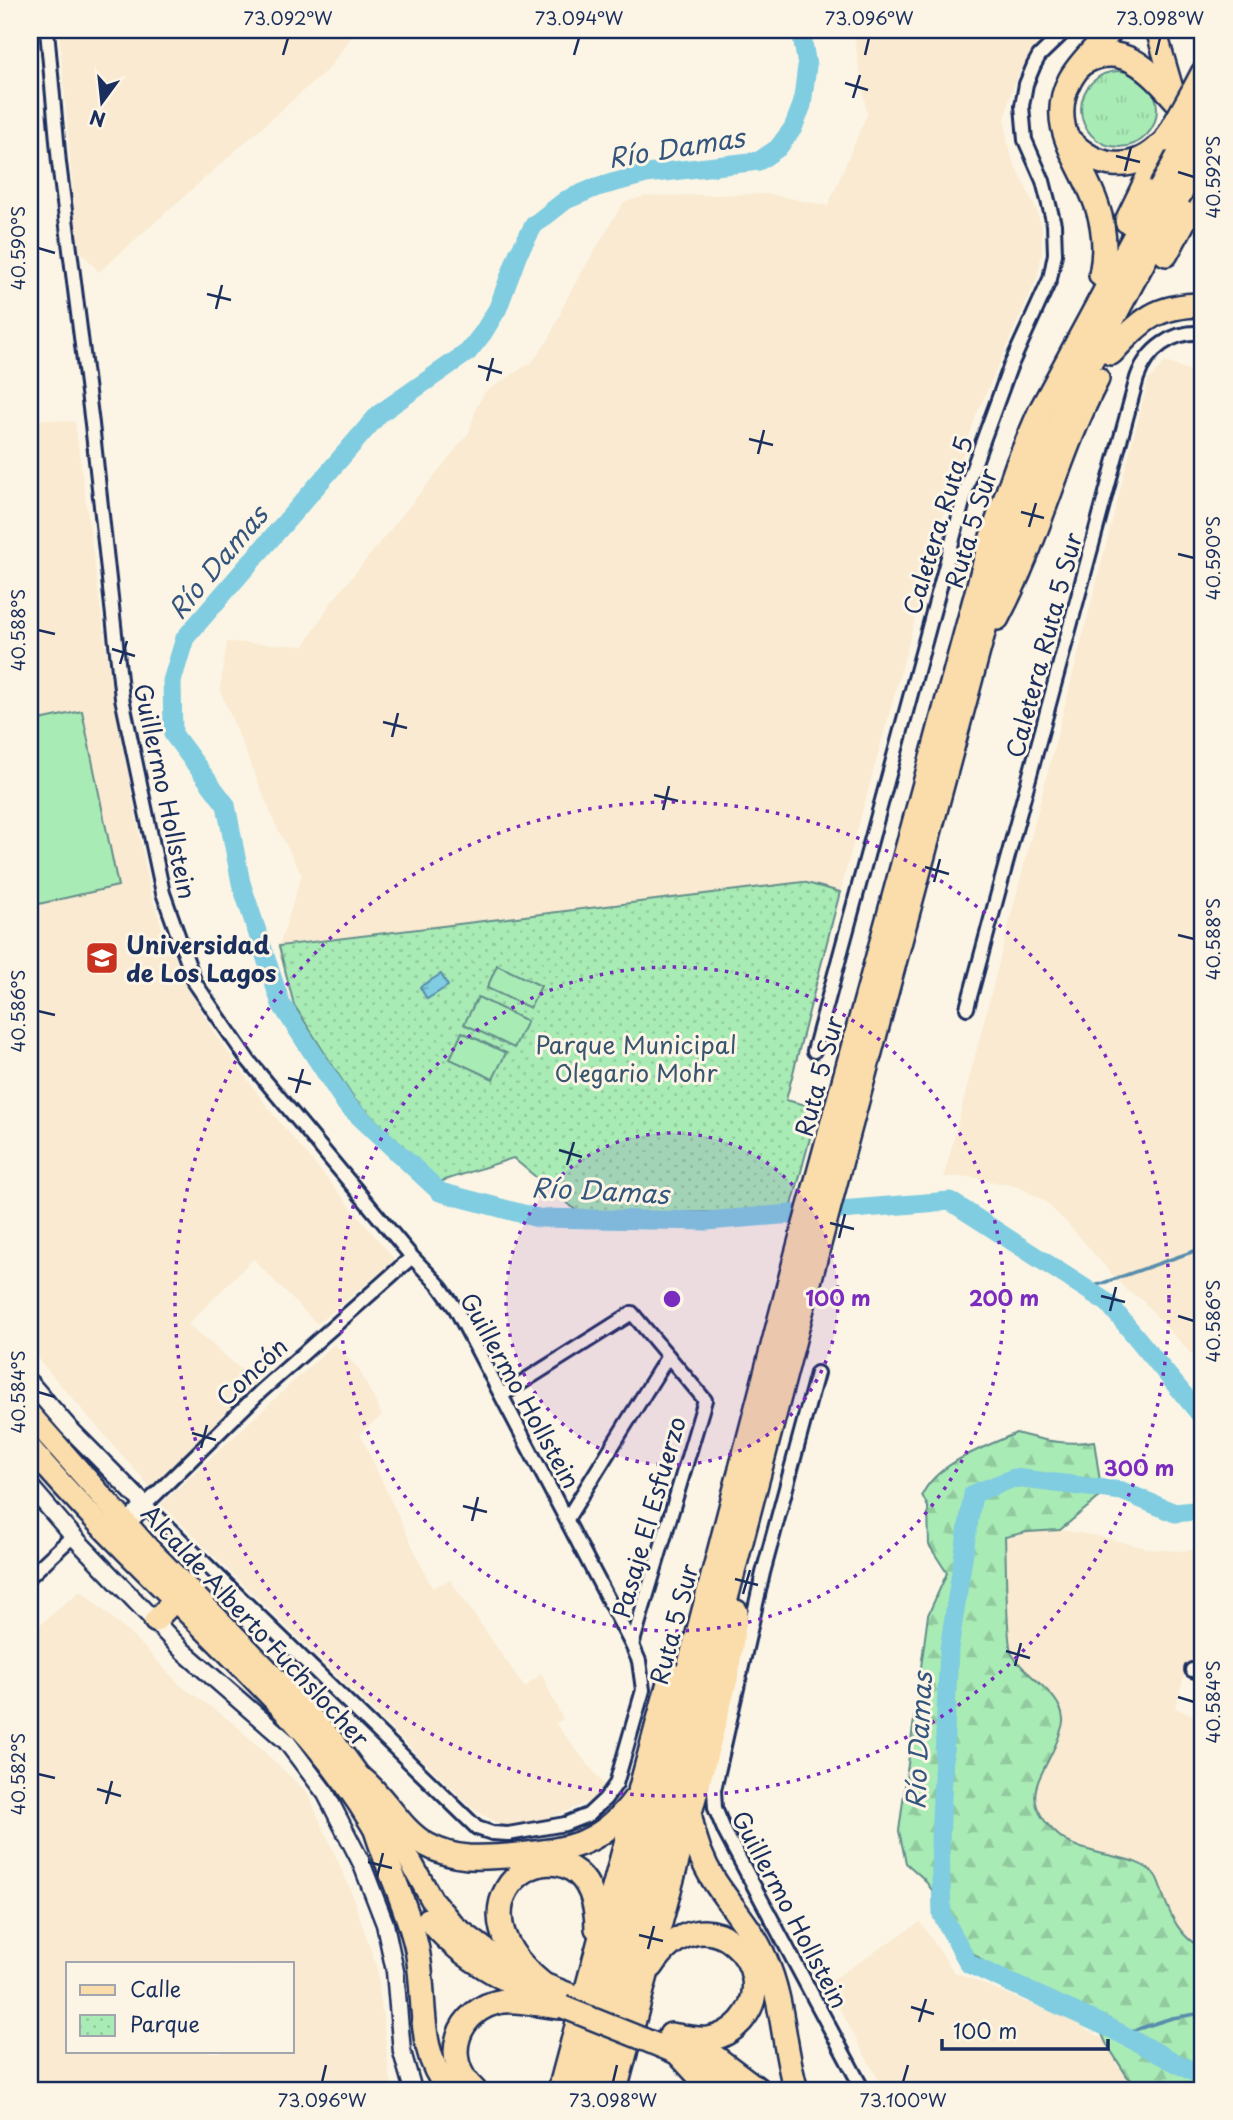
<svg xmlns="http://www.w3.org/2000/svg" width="1233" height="2120" font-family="'Playpen Sans',sans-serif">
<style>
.built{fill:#f9ead1;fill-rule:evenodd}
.grass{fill:url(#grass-tufts);stroke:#628d8a;stroke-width:2}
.forest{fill:url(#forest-firs);stroke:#628d8a;stroke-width:2}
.park{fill:url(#park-dots);stroke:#628d8a;stroke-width:2}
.pitch{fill:#a9ebb5;stroke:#628d8a;stroke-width:2}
.water{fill:url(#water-ripples);stroke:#588dac;stroke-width:2}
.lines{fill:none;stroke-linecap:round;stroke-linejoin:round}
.stream{stroke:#588dac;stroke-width:3.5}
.river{stroke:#80cce0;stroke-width:19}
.minor-casing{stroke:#1b2f5e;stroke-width:18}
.tertiary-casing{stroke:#1b2f5e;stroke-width:21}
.primary-casing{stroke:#1b2f5e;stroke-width:24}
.trunk-casing{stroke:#1b2f5e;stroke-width:26}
.motorway-casing{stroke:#1b2f5e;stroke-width:28}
.minor{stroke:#fcf5e5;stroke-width:12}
.tertiary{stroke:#fcf5e5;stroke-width:16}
.primary{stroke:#faddab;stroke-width:19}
.trunk{stroke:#faddab;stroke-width:21}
.motorway{stroke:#faddab;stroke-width:23}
.trunk-bridge-casing{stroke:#1b2f5e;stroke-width:26;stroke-linecap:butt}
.motorway-bridge-casing{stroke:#1b2f5e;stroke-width:28;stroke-linecap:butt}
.trunk-bridge{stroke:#faddab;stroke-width:21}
.motorway-bridge{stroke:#faddab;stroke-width:23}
.ticks{fill:none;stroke:#1b2f5e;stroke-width:2.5}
.ring{fill:none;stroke:#7b2cbf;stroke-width:3.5;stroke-dasharray:3.5 7}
.labels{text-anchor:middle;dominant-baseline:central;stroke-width:6;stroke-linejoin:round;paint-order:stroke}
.street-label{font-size:24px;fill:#1b2f5e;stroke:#fcf5e5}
.poi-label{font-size:24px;font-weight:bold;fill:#1b2f5e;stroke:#fcf5e5;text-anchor:start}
.park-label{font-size:24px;fill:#37556f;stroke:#fcf5e5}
.water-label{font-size:26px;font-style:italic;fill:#34567e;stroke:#fcf5e5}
.centre{fill:#7b2cbf;stroke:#fcf5e5;stroke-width:3.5}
.ring-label{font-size:21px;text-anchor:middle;font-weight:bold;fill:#7b2cbf;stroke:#fcf5e5;stroke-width:6;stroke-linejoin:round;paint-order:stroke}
.neatline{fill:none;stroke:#1b2f5e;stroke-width:2.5}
.ticks-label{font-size:18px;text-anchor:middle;fill:#1b2f5e}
</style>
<defs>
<pattern id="grass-tufts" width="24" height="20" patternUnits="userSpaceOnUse" patternTransform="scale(1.75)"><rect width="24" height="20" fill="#a9ebb5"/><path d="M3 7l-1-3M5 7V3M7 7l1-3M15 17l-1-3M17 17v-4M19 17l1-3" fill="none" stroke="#91ca9e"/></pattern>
<pattern id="forest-firs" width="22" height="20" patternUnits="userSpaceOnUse" patternTransform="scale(1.75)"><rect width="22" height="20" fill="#a9ebb5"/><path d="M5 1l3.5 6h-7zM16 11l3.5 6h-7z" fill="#91ca9e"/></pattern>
<pattern id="park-dots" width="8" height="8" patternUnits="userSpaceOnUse" patternTransform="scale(1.75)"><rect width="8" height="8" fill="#a9ebb5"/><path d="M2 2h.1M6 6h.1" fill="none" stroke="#91ca9e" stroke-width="1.8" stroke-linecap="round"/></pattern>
<pattern id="water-ripples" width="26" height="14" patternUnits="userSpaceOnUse" patternTransform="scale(1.75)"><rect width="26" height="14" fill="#80cce0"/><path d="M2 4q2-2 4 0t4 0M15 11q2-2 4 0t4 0" fill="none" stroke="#68a6b9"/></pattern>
</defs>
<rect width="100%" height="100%" fill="#fcf5e5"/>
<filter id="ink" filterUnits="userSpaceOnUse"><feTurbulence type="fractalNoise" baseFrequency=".0143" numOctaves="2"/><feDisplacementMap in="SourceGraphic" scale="14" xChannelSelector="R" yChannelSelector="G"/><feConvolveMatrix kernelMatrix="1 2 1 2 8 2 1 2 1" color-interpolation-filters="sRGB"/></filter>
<g filter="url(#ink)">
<g class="built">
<polygon points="59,30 356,30 330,67 99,272 78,249"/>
<polygon points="853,30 1052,30 1035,48 1020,71 1010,96 1005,119 1007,141 1013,161 1035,207 1042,226 1042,253 1037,278 975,418 946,507 840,892 802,882 279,946 302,875 277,828 220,690 227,642 304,646 330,604 469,433 476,408 485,392 532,362 548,341 569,294 623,203 645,196 769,194 828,206 867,114"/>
<polygon points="1165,362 1203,375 1203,1367 1141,1299 1127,1291 1068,1224 1043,1200 1019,1187 971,1177 944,1177 1148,381"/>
<polygon points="30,418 75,422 110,677 150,891 163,930 187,987 218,1038 268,1108 395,1260 317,1324 253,1259 188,1324 256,1382 151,1488 30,1350"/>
<polygon points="334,1344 358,1368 382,1415 360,1434 432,1588 450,1580 525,1688 541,1673 563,1720 555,1723 605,1786 591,1801 552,1817 505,1828 471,1807 161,1504"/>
<polygon points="1060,1530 1103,1537 1150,1549 1182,1551 1203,1548 1203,1667 1188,1663 1175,1708 1203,1719 1203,2059 967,1755 1005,1537 1027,1532"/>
<path d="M81,1590l62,56 37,39 52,37 75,70 42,94 28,82 12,105 5,17h-364v-457zM68,1964h224v88h-224z"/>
<polygon points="920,1922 954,1972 1070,2020 1118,2047 1149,2090 884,2090 826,1984"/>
</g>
<circle class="grass" cx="1119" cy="109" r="38"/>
<path class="forest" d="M1016,1433c25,7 52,13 78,8l8,54 -42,35 -33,2 -22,5c1,18 1,108 7,117 13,23 50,39 51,66 1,5 -3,11 -4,16 -14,41 -45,59 -1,99 26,24 79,17 97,40 4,5 6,14 8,20 8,22 18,44 40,53v142h-62l-14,-14 -21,-33 -7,-16 -8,-10 -36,-17 -41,-15 -45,-35 -15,-16 -12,-19 -8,-22 -10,-14 -18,-16 -7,-32 29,-216 19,-42 -18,-28 -1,-38 -6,-12c15,-33 64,-48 94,-62z"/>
<polygon class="park" points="803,882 840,892 786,1100 818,1108 791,1209 727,1212 578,1212 513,1158 439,1182 354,1099 294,1005 279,946"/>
<g class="pitch">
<polygon points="82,711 118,886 30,906 30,722"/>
<polygon points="497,965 541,986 530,1008 487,988"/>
<polygon points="478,997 527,1021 514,1048 464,1024"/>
<polygon points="462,1032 506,1053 493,1079 450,1059"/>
</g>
<polygon class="water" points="441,974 448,986 427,999 420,987"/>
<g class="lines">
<g class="stream">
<polyline points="1086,1289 1203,1248"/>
<polyline points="1122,2034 1172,2018 1203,2013"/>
</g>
<g class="river">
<polyline points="801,30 807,66 802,105 793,128 778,148 759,161 646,174 597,187 566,200 534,225 518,254 498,308 483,333 468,352 379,414 185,638 172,681 173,734 226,805 241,883 281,1004 346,1104 440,1192 538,1218 707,1221 950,1201 1108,1303 1203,1418"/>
<polyline points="1203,1510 1175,1513 1122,1491 1014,1478 973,1494 949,1649 940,1841 942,1915 969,1964 1114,2030 1203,2077"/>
</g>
<defs>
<g id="minor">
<polyline points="47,30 59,163 92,424 122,698 163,893 195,983 248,1060 412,1257 438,1284 456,1309 632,1645 639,1661 643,1690 616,1784 605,1799 588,1815 565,1824 508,1834 492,1833 477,1828 145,1505 260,1392 412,1257"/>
<path d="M967,1008l170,-630c10,-29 35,-47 66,-45"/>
<polyline points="814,1051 970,476 1010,367 1050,279 1055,254 1054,224 1043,181 1025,140 1022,106 1026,84 1034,65 1039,56 1066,30"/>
<polyline points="817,1373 763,1573 714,1790 715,1808 725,1832 863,2090"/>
<polyline points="502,1395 632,1313 705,1400 632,1645"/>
<polyline points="567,1519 668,1356"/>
<polyline points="30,1576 73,1536"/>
<polyline points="1192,1670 1203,1673"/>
</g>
<g id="tertiary">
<polyline points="30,1383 69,1428 145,1505 126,1524"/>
<polyline points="30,1486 73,1536 184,1652 286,1741 326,1794 361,1862 385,1924 395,1971 402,2052 413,2090"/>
</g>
<g id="primary">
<polyline points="1156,30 1176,99"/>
<polyline points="684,2040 718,2057 762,2090"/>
<polyline points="687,2057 716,2073 740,2090"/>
</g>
<g id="trunk">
<polyline points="30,1415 147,1547 265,1667 334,1742 375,1798 432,1900 454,1926 498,1959 541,1983 569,1994"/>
<path d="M30,1448c61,72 131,137 197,204 64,64 114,114 157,194"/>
<polyline points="155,1621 175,1600"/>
<path d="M428,1919c26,33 60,53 97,71"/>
<polyline points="643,2039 679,2054"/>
</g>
<g id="motorway">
<path d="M1085,62c39,-22 67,11 91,38"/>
<polyline points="1193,92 1203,73"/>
<path d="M1070,141c27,28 63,33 92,3"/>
<polyline points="1127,221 1166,140"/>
<polyline points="1166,254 1203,186"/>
<path d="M1101,275c5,-24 4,-46 -4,-69 -14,-43 -52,-79 -27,-126 10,-19 28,-33 41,-50"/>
<path d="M1111,353c31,-33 45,-48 92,-48"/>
<path d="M997,618c41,-76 60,-162 100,-239"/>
<path d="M363,1780c24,20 37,50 64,65 13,7 27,11 41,12 30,1 92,-4 118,-16 20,-9 36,-24 49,-42"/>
<path d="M690,1817c4,23 12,45 25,65 17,26 38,48 50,77 19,42 18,88 31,131"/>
<path d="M377,1833c12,38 30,74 39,112 12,50 -2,103 33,145"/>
<path d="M652,1966c53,-81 135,2 89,55 -8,9 -20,16 -33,18 -12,1 -25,-2 -37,-4"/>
<path d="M541,1983c-117,-96 54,-184 56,-55"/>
<polyline points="679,2054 712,2090"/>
<path d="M474,2090c-34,-31 -17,-82 29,-89 19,-2 40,5 60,6"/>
<polyline points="560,2090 671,1675"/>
<polyline points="579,2090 797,1254 992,537 1017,466 1040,412 1161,188"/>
<path d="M597,2090l248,-945 153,-568c43,-135 114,-256 180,-380"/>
<polyline points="615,2090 726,1679 736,1612"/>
</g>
</defs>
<use href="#minor" class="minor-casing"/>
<use href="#tertiary" class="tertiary-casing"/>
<use href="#primary" class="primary-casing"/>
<use href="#trunk" class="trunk-casing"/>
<use href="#motorway" class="motorway-casing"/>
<use href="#minor" class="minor"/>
<use href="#tertiary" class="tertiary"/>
<use href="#primary" class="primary"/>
<use href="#trunk" class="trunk"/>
<use href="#motorway" class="motorway"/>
<defs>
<polyline id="trunk-bridge" points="563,2007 643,2039"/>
<g id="motorway-bridge">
<polyline points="1166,140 1193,92"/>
<polyline points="1161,188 1202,113"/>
<polyline points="1178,197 1203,152"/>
</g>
</defs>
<use href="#trunk-bridge" class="trunk-bridge-casing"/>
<use href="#motorway-bridge" class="motorway-bridge-casing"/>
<use href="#trunk-bridge" class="trunk-bridge"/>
<use href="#motorway-bridge" class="motorway-bridge"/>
</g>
</g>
<path class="ticks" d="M283,55l5,-17M574,55l5,-17M865,55l4,-17M1156,55l4,-17M845,83l23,7M853,98l7,-23M1116,156l24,6M1125,171l6,-24M1178,172l16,5M38,248l17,5M207,294l24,6M216,309l6,-24M478,366l24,7M487,381l6,-23M749,439l24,6M758,454l6,-24M1021,512l23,6M1029,527l7,-24M1178,554l16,4M38,630l17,4M112,649l23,7M120,664l7,-23M383,722l24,6M392,737l6,-24M654,795l24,6M663,810l6,-24M925,867l24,7M934,882l6,-23M1178,935l16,4M38,1011l17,4M288,1078l23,6M296,1093l7,-24M559,1150l23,7M567,1165l7,-23M830,1223l24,6M839,1238l6,-24M1101,1296l24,6M1110,1311l6,-24M1178,1316l16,5M38,1392l17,5M192,1433l24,7M201,1448l6,-23M463,1506l24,6M472,1521l6,-24M735,1579l23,6M743,1594l7,-24M1006,1651l24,7M1015,1666l6,-23M1178,1697l16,5M38,1774l17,4M97,1789l24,7M106,1804l6,-23M368,1862l24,6M377,1877l6,-24M639,1935l24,6M648,1949l6,-23M911,2007l23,7M919,2022l7,-23M322,2082l4,-17M613,2082l4,-17M903,2082l5,-17"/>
<circle cx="672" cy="1299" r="166" fill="#7b2cbf" fill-opacity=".12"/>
<g class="ring">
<circle cx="672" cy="1299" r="166"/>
<circle cx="672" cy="1299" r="332"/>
<circle cx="672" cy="1299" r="497"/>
</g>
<defs>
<symbol id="university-square" viewBox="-11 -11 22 22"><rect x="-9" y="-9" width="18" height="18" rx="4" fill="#c8321e" stroke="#fcf5e5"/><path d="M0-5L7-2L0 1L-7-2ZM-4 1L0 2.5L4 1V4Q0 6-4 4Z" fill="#fff"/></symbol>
</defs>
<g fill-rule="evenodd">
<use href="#university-square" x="83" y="939" width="38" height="38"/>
</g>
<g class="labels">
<g class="street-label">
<text transform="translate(937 525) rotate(-73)">Caletera Ruta 5</text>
<text transform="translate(970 528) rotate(-73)">Ruta 5 Sur</text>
<text transform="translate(1043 645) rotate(-75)">Caletera Ruta 5 Sur</text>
<text transform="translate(166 791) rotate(78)">Guillermo Hollstein</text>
<text transform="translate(818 1076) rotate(-75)">Ruta 5 Sur</text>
<text transform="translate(251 1371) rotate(-43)">Concón</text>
<text transform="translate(521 1390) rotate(61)">Guillermo Hollstein</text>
<text transform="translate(648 1517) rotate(-74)">Pasaje El Esfuerzo</text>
<text transform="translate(673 1624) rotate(-75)">Ruta 5 Sur</text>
<text transform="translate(256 1625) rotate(47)">Alcalde Alberto Fuchslocher</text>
<text transform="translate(791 1909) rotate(62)">Guillermo Hollstein</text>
</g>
<g class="poi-label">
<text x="126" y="944">Universidad<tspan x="126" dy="28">de Los Lagos</tspan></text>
</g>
<g class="park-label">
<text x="636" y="1044">Parque Municipal<tspan x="636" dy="28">Olegario Mohr</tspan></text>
</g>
<g class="water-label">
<text transform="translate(676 147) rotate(-9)">Río Damas</text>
<text transform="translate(217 562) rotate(-50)">Río Damas</text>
<text transform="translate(600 1190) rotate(3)">Río Damas</text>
<text transform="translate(918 1741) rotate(-87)">Río Damas</text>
</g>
</g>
<circle cx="672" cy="1299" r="10" class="centre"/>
<g class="ring-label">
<text x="838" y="1306">100 m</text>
<text x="1004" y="1306">200 m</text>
<text x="1139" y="1476">300 m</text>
</g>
<rect width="1233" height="2120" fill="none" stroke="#fcf5e5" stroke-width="77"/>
<rect x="66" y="1962" width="228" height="91" fill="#fcf5e5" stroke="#a2a6af" stroke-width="2"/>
<rect x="80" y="1985" width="35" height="10" fill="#faddab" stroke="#a2a6af" stroke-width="2"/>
<text x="130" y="1997" font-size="21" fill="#1b2f5e">Calle</text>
<rect x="80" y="2015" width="35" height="21" fill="url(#park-dots)" stroke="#a2a6af" stroke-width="2"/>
<text x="130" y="2032" font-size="21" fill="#1b2f5e">Parque</text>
<g transform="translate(102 102) rotate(195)" stroke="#fcf5e5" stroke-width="5" paint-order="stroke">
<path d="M0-5L12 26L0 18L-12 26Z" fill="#1b2f5e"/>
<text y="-10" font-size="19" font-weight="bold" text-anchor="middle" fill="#1b2f5e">N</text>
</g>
<path d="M942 2039v10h166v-10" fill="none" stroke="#1b2f5e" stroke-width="3.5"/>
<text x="953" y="2039" font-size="21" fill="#1b2f5e" stroke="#fcf5e5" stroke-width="5" paint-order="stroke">100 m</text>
<rect x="38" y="38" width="1156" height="2044" class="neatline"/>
<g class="ticks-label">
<text x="288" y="25">73.092°W</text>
<text x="579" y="25">73.094°W</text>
<text x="869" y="25">73.096°W</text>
<text x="1160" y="25">73.098°W</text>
<text transform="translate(1214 177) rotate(-90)" y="6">40.592°S</text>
<text transform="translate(19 248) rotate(-90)" y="6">40.590°S</text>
<text transform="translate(1214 558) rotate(-90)" y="6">40.590°S</text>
<text transform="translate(19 630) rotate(-90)" y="6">40.588°S</text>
<text transform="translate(1214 939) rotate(-90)" y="6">40.588°S</text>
<text transform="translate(19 1011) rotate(-90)" y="6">40.586°S</text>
<text transform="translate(1214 1321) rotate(-90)" y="6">40.586°S</text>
<text transform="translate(19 1392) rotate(-90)" y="6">40.584°S</text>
<text transform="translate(1214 1702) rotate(-90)" y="6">40.584°S</text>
<text transform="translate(19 1774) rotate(-90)" y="6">40.582°S</text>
<text x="322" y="2107">73.096°W</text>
<text x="613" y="2107">73.098°W</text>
<text x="903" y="2107">73.100°W</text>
</g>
</svg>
